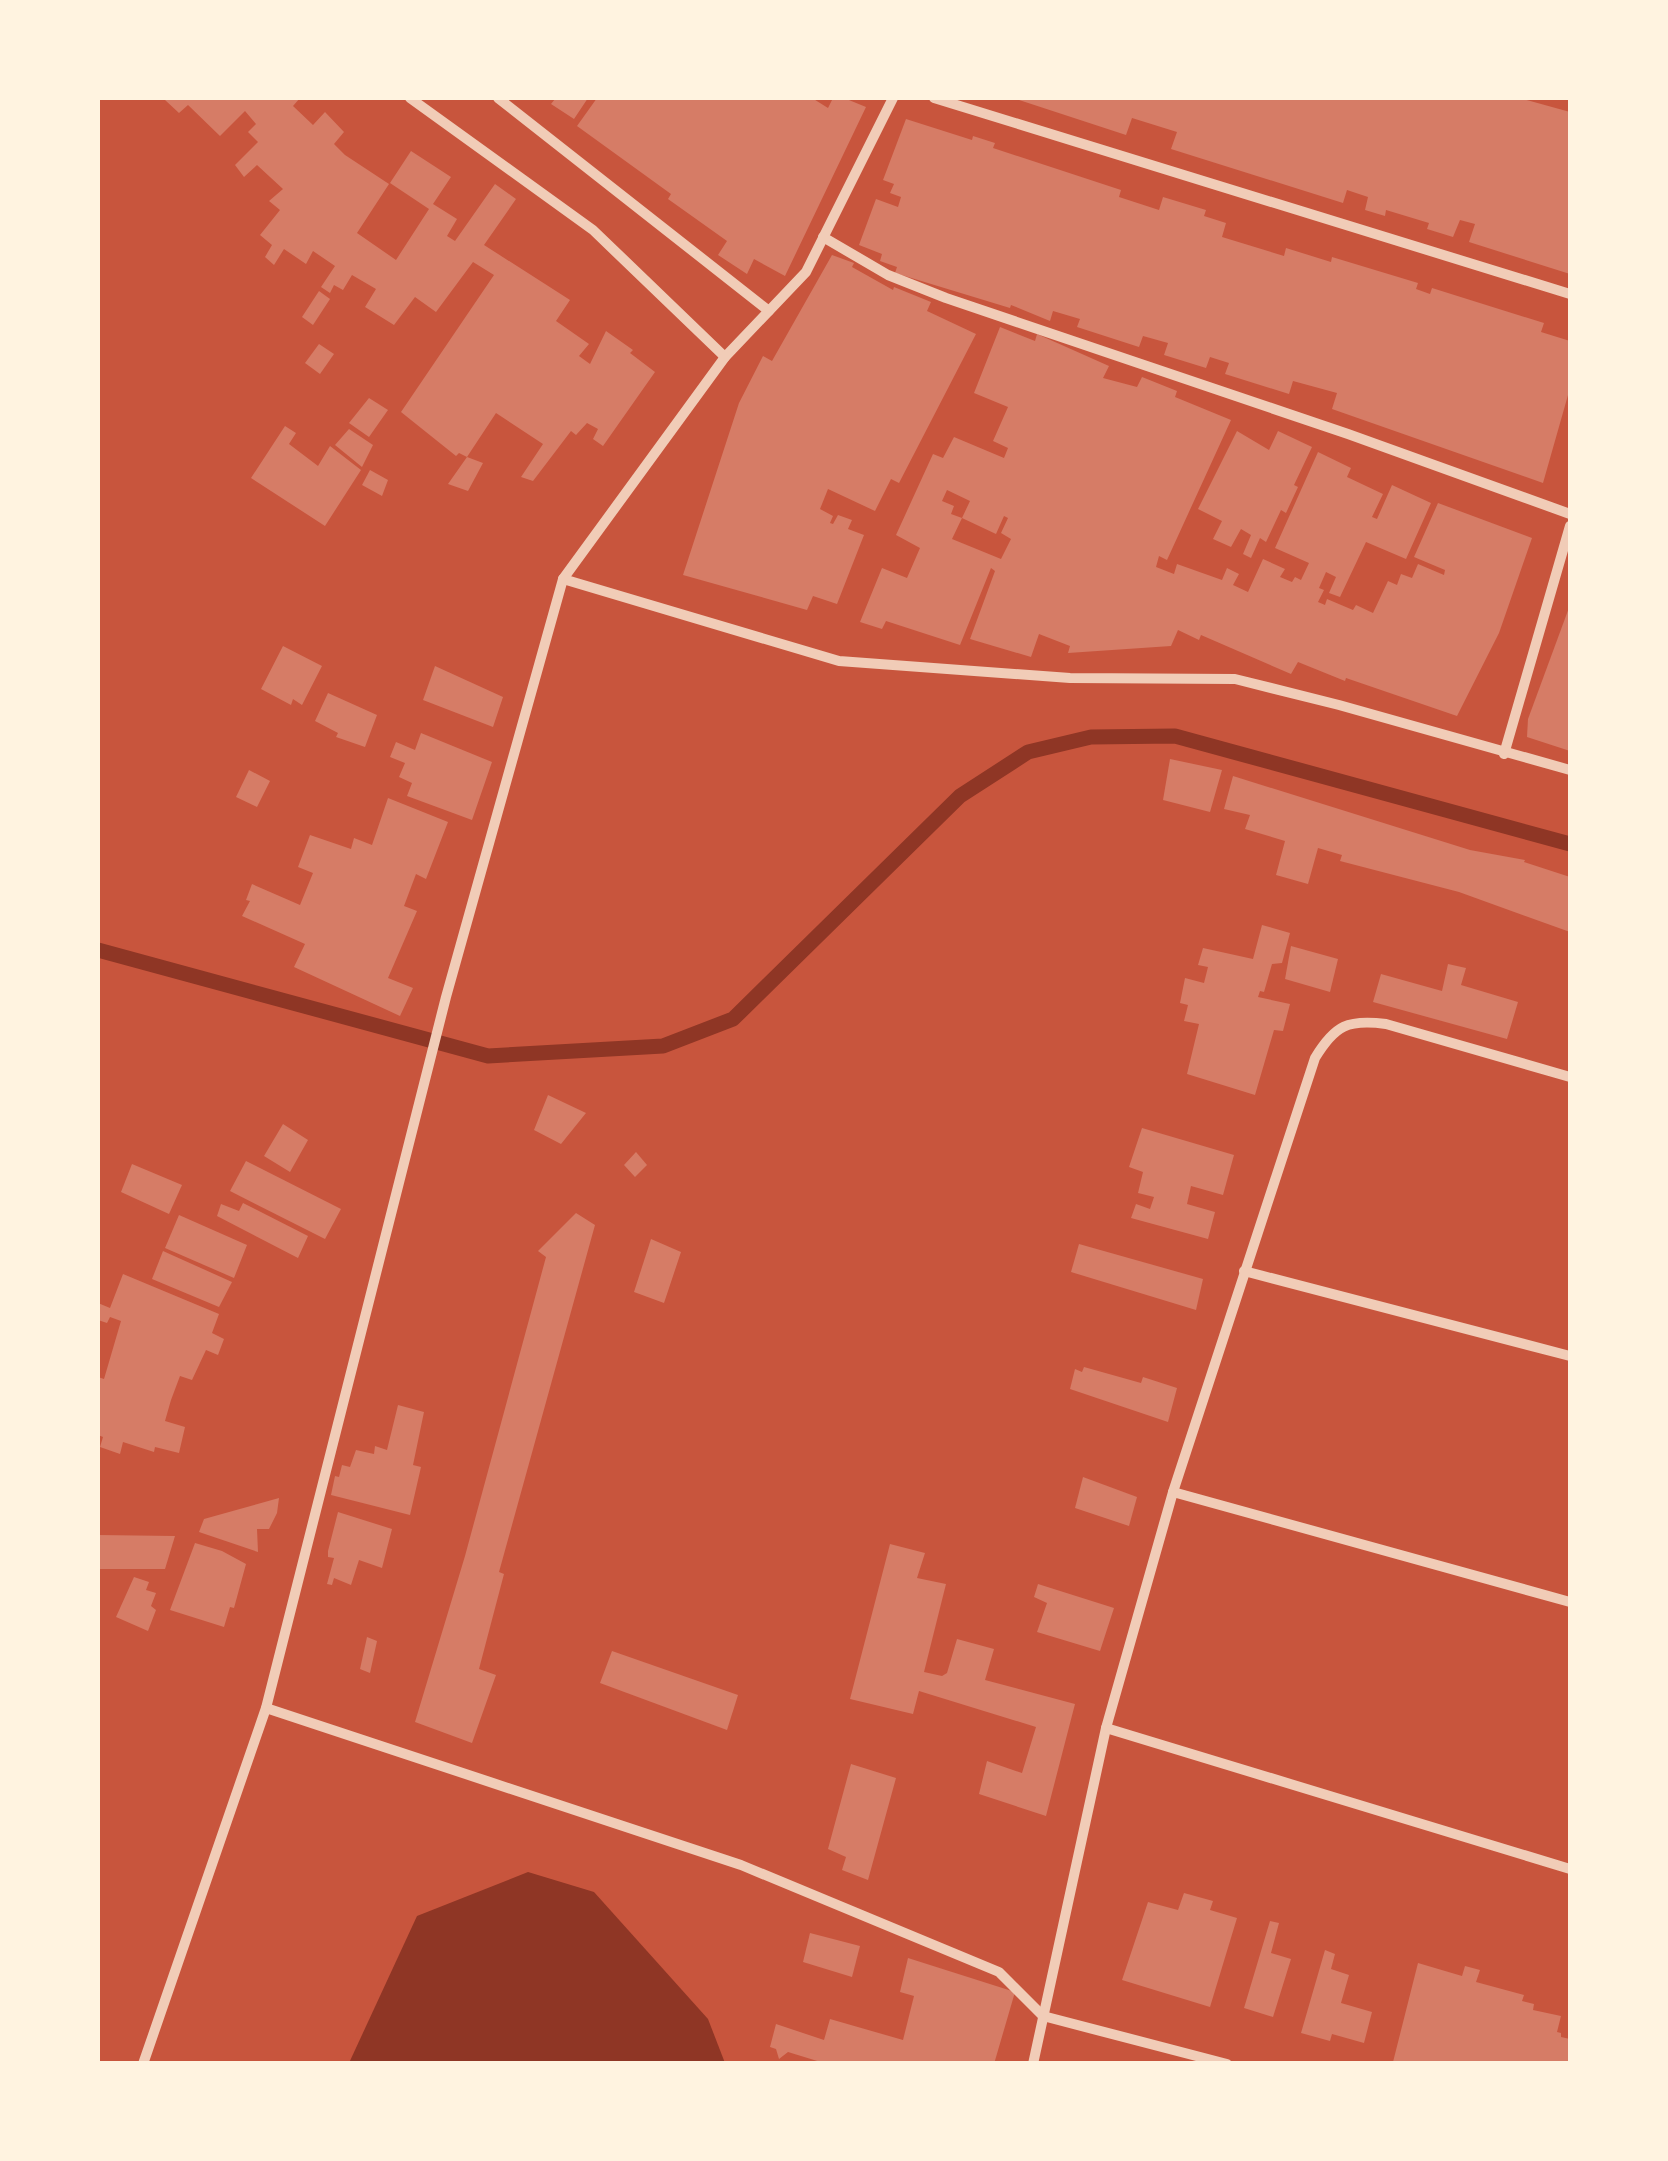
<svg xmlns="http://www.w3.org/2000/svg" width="1668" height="2161" font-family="Manrope,sans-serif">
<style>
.water{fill:#8f3625}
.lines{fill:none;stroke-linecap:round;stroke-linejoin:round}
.stream{stroke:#8f3625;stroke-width:15}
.building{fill:#d67c66;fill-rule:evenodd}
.minor{stroke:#f1ccb7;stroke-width:10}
</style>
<rect width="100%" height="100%" fill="#c8553d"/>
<polygon class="water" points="528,1872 594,1892 708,2019 725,2063 349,2063 417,1916"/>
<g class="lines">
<polyline class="stream" points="98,950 488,1056 663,1046 733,1019 960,796 1028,752 1091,737 1175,736 1570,844"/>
</g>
<g class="building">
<polygon points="168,98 300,98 293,106 313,125 325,112 344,132 334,144 345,155 389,184 357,233 396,260 429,209 390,183 411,151 451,177 433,204 457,219 447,236 455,241 495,184 516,199 484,245 570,300 556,321 589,344 579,356 590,364 606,331 633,350 630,353 655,372 603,446 593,439 598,429 587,423 576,435 571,431 533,481 521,477 543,444 496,413 467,457 483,463 468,491 448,484 467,457 459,453 456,456 401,412 494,275 473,262 436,312 415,297 394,325 365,307 376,289 352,275 343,290 334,285 330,293 321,287 335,266 313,251 306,264 284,249 274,265 265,257 272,245 260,235 280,210 269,201 283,189 257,165 244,177 235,165 258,142 248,132 256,124 245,111 220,136 188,105 179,113 165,100"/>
<polygon points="597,98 812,98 828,108 833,98 844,98 866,107 785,276 754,259 747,274 718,255 727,241 668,199 671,194 577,126"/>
<polygon points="1013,98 1519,98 1570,112 1570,274 1469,242 1475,224 1460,220 1453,237 1427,229 1429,223 1386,210 1385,216 1365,210 1368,197 1347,190 1343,203 1171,149 1177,132 1132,118 1126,135"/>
<polygon points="555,99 555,98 588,98 574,119 551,104"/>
<polygon points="906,119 972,140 973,136 995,143 993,148 1121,190 1119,197 1159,210 1163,197 1206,210 1204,216 1226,223 1222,237 1284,256 1286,248 1331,262 1332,257 1418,283 1416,289 1430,294 1432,288 1544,323 1541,332 1570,341 1570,388 1543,483 1332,409 1337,393 1293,381 1289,394 1225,374 1229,363 1210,357 1206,368 1164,355 1168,343 1143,336 1139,347 1077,327 1080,319 1053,311 1050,321 1011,305 1010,308 895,273 897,267 880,261 882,254 859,245 876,199 898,207 901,197 890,193 894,184 883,180"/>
<polygon points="832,255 854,263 852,267 893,290 894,287 931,302 927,311 976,334 899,483 891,479 875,511 828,489 820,509 833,516 830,523 833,524 838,515 852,520 848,529 864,535 837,604 813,596 807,610 683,575 739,403 763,356 772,361"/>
<polygon points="319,291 330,299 313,325 302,317"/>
<path d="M1000,327l35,14 2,-7 72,32 -6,12 34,9 5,-10 35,14 -2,6 56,23 -64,140 -8,-4 -3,11 18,7 3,-10 45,16 5,-12 12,6 -6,11 15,7 15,-33 22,10 -5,8 12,5 3,-5 6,3 8,-17 -34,-15 43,-96 33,16 -4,9 36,17 -11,23 5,2 15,-34 39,18 -25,56 -40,-17 -26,55 -11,-4 7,-16 -10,-5 -7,16 5,2 -6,12 7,3 2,-6 26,11 3,-5 17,8 15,-32 9,4 4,-11 11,4 6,-14 26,11 1,-5 -31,-13 24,-54 94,35 -33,95 -42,83 -111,-38 -1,3 -47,-19 -7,12 -90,-39 -2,5 -21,-10 -7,16 -103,7 2,-7 -31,-12 -8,23 -61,-18 25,-68 -4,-3 -31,77 -74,-24 -4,8 -22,-7 22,-54 25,10 13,-30 -24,-13 37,-81 10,4 11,-21 50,21 4,-10 -15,-7 15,-34 -34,-14zM947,490l23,11 -8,17 34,16 8,-18 4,2 -7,15 10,6 -10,20 -49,-20 10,-21 -11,-4 3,-8 -12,-5z"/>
<polygon points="319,344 334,354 320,374 305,363"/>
<polygon points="369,398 388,410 369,437 349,423"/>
<polygon points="285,426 296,433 289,444 318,466 330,446 361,470 325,526 251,478"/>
<polygon points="349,429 373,445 362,467 335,445"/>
<polygon points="1237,431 1269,450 1278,431 1312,447 1294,485 1298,487 1286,513 1281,510 1266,542 1260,538 1251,558 1243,554 1251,535 1241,529 1231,547 1213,539 1222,521 1198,509"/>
<polygon points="370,470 388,480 382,496 362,485"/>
<polygon points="1570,605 1570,751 1527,737 1528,719"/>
<polygon points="283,646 322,666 302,705 293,699 291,705 261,689"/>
<polygon points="435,666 503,697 493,727 423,700"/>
<polygon points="328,693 377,715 365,747 336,737 338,733 315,721"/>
<polygon points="421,733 492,762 472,820 407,796 412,783 399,777 405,763 390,757 396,742 415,750"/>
<polygon points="1170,759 1222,770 1210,812 1163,800"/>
<polygon points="249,770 270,781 257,807 236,797"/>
<polygon points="1233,776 1470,850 1525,860 1524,862 1570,877 1570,932 1459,892 1340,861 1342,855 1318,848 1308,884 1276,875 1285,841 1245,829 1250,815 1224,809"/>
<polygon points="388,798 448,822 426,879 416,874 404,906 417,911 388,978 413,988 400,1016 294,967 305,944 242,916 250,901 246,900 252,884 300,905 313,873 298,867 310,835 351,849 354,838 372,845"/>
<polygon points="1262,925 1290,933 1282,963 1272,964 1264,992 1260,991 1258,997 1290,1004 1283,1031 1274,1030 1255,1095 1187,1074 1199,1024 1184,1021 1188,1005 1180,1003 1185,978 1204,983 1208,967 1198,965 1203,948 1253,959"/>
<polygon points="1291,946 1338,959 1330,992 1285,979"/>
<polygon points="1448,964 1466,968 1461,985 1518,1002 1507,1039 1373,1002 1381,974 1442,991"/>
<polygon points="548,1095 586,1113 561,1144 534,1130"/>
<polygon points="283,1124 308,1140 290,1172 264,1156"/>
<polygon points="1142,1128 1234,1155 1223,1195 1191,1186 1187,1204 1215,1212 1208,1239 1131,1218 1136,1204 1150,1209 1154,1197 1138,1193 1143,1172 1129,1167"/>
<polygon points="636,1152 647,1165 635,1177 624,1165"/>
<polygon points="246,1161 341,1209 325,1239 230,1191"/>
<polygon points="132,1164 182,1185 169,1214 121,1192"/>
<polygon points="243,1203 308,1236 298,1258 217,1216 221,1204 239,1211"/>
<polygon points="576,1213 595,1225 499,1572 504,1574 479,1669 496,1675 472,1743 415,1722 465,1556 546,1257 538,1251"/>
<polygon points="179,1215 247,1245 234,1278 165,1248"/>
<polygon points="651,1239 681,1252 664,1303 634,1292"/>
<polygon points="1079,1244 1203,1279 1196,1310 1071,1272"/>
<polygon points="163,1251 232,1282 219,1307 152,1279"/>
<polygon points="123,1274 219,1314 212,1333 224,1339 218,1355 206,1350 192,1380 180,1376 171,1400 165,1421 185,1427 179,1453 155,1447 154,1452 123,1442 120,1454 100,1447 103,1437 98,1435 98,1377 104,1379 121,1321 110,1317 107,1323 98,1320 98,1303 110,1308"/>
<polygon points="1084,1367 1141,1383 1143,1377 1177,1388 1168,1422 1070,1389 1075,1369 1082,1372"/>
<polygon points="398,1405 424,1412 413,1465 421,1467 410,1515 331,1495 335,1476 339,1477 342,1465 350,1467 356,1450 374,1454 375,1446 387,1450"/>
<polygon points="1083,1477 1137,1497 1129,1526 1075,1508"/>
<polygon points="279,1498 277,1513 269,1529 257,1529 258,1552 199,1532 204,1519"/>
<polygon points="338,1512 392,1529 382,1568 359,1560 351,1585 334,1578 332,1585 327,1584 334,1558 328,1557 328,1551"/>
<polygon points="98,1535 175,1536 165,1569 98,1569"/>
<polygon points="195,1543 222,1551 246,1564 234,1608 230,1607 224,1627 170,1610"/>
<polygon points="890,1544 925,1553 917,1578 946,1584 924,1672 942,1676 947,1673 957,1639 994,1649 985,1680 1075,1704 1046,1816 979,1794 987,1761 1022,1773 1036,1727 919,1691 913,1714 850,1699"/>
<polygon points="134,1577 149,1582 146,1590 156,1593 151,1606 156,1610 148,1631 116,1617"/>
<polygon points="1038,1584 1114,1608 1100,1651 1037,1632 1047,1603 1034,1597"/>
<polygon points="367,1637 377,1641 370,1673 360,1669"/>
<polygon points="612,1651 738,1695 727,1730 600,1683"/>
<polygon points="851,1764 896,1778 868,1880 842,1870 846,1857 828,1849"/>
<polygon points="1184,1893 1213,1901 1210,1910 1237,1918 1210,2007 1122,1980 1148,1902 1178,1910"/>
<polygon points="1270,1921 1279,1923 1271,1953 1291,1959 1273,2017 1244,2008"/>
<polygon points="810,1933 860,1946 852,1977 803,1962"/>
<polygon points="1325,1950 1335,1954 1331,1969 1349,1975 1341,2003 1372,2012 1364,2043 1332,2034 1330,2041 1301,2033"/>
<polygon points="908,1958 1015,1992 994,2064 827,2064 788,2052 779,2059 776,2049 770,2047 776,2024 824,2040 830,2019 903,2040 914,1996 900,1992"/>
<polygon points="1418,1963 1462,1976 1465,1966 1480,1970 1476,1982 1524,1995 1522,2001 1534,2004 1533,2010 1561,2016 1557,2032 1561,2033 1561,2037 1570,2039 1570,2064 1393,2062"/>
</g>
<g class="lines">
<g class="minor">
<polyline points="410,98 593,230 725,357"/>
<polyline points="498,98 769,311"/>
<polyline points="934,98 1570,294"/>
<polyline points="823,237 888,275 946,298 1348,434 1570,514"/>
<polyline points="563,579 839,661 1070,678 1235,679 1339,705 1570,770"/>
<polyline points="1504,754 1570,526"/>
<polyline points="1244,1271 1570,1356"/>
<polyline points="1173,1492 1570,1602"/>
<polyline points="266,1708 741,1865 999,1972 1043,2016 1227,2064"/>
<polyline points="1106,1728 1570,1869"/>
<polyline points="143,2064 266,1708 446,997 563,579 725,357 806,272 893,98"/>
<path d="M1033,2064l73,-336 67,-236 142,-434c20,-33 33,-39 71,-34l184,53"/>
</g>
</g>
<rect width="1668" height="2161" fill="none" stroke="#fff3e0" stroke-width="200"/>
</svg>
